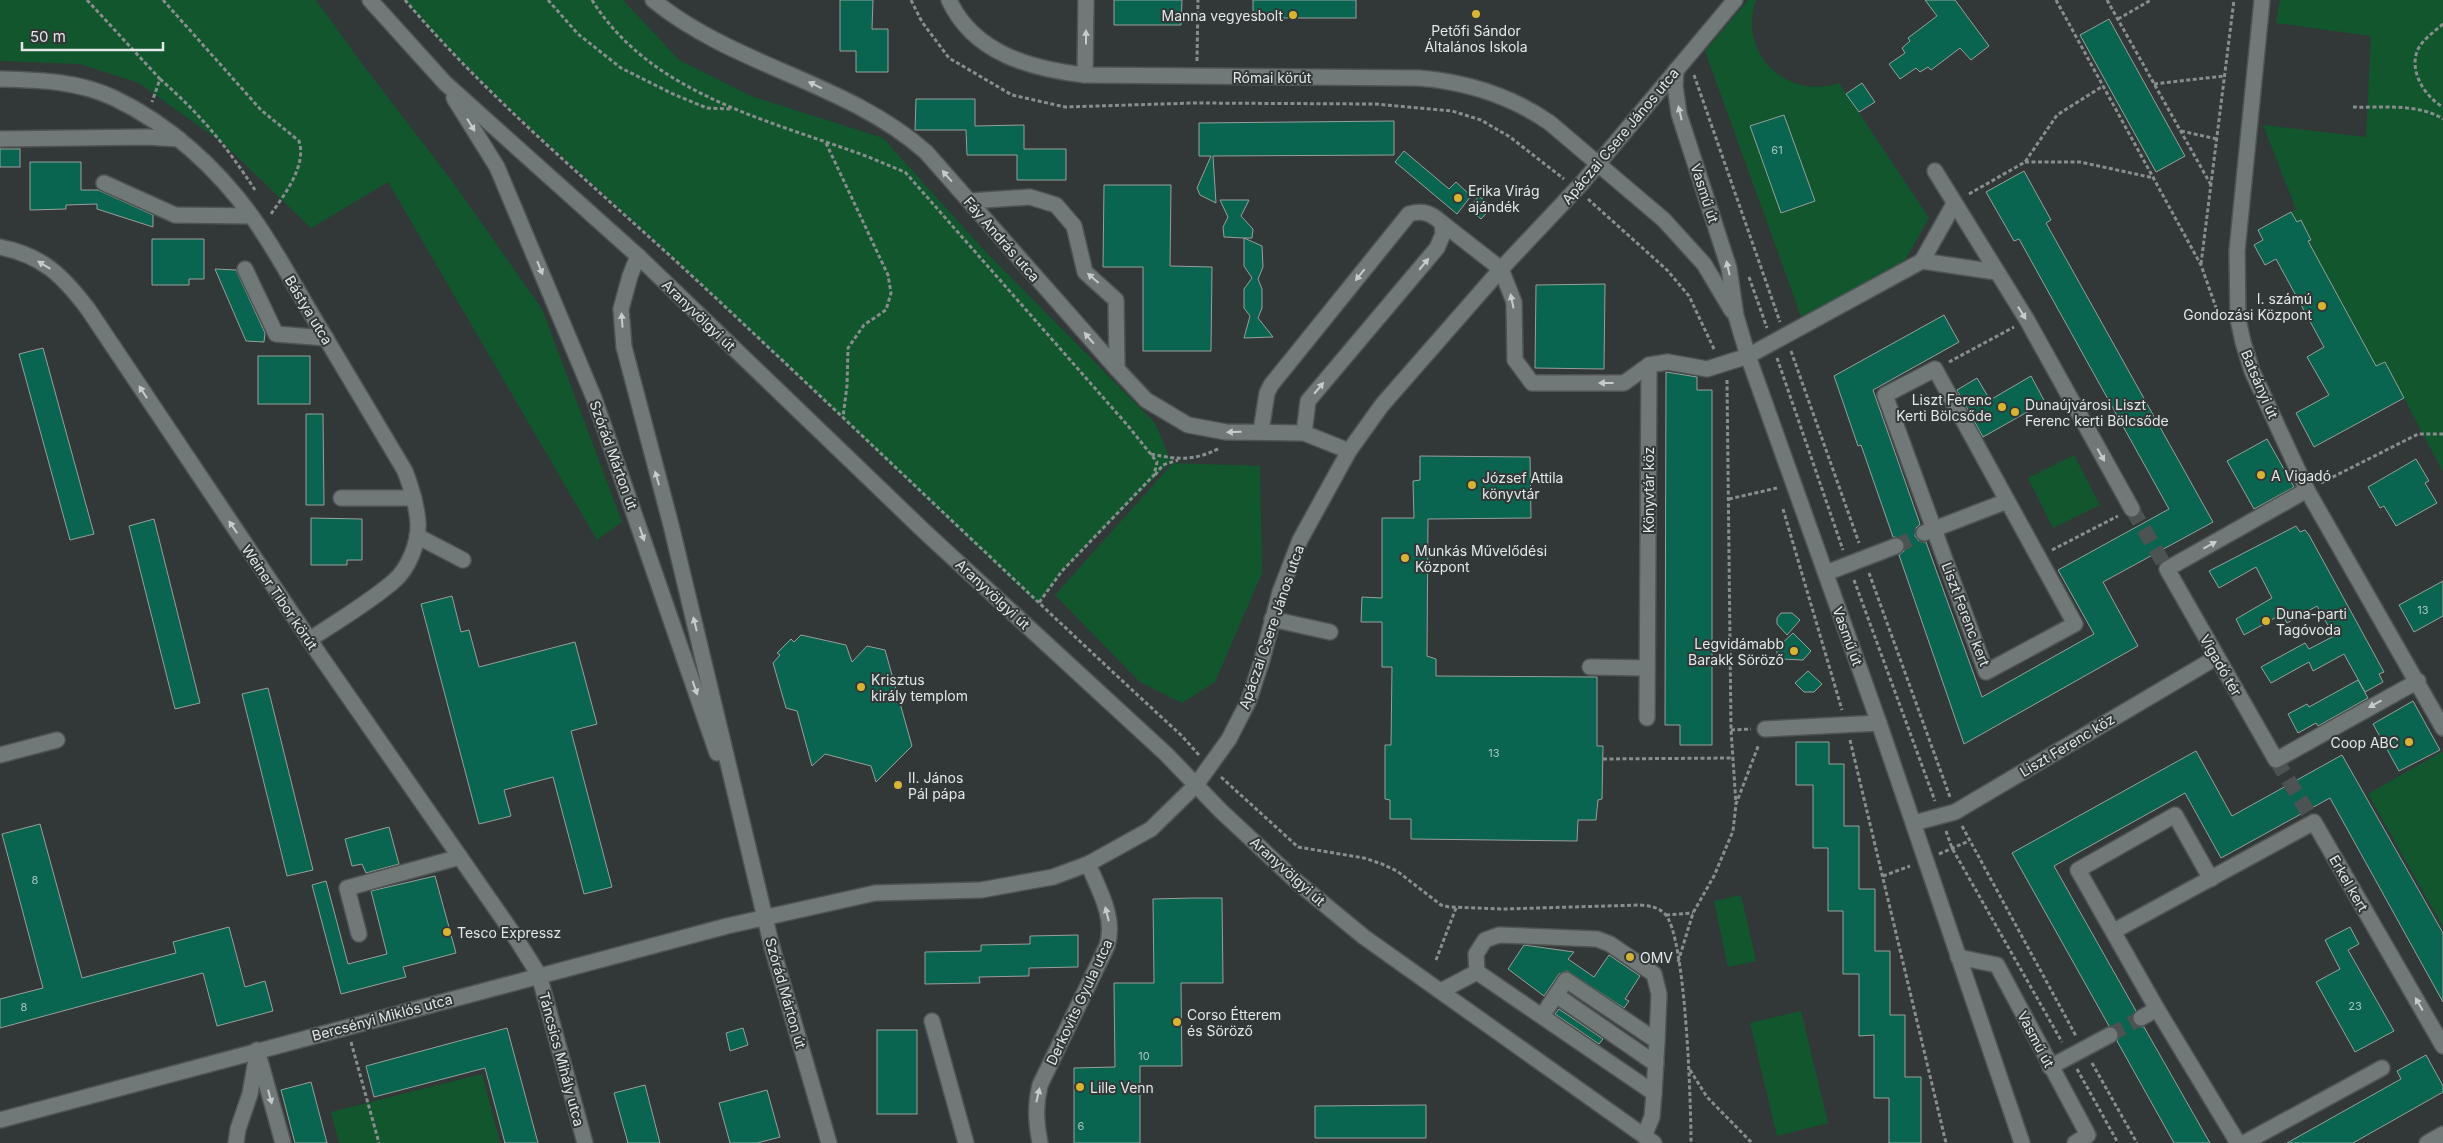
<svg xmlns="http://www.w3.org/2000/svg" width="2443" height="1143" font-family="Inter,sans-serif">
<style>
.green{fill:#12562e}
.building{fill:#096450;stroke:#989f9d}
.lines{fill:none;stroke-linecap:round;stroke-linejoin:round}
.minor-tunnel{stroke:#4d5252;stroke-width:15;stroke-dasharray:15 8;stroke-linecap:butt}
.minor-casing{stroke:#4e5453;stroke-width:18}
.path{stroke:#888d8d;stroke-width:3;stroke-dasharray:4 2.5;stroke-linecap:butt}
.minor{stroke:#717978;stroke-width:15}
.oneway{fill:#c6cccb}
.poi-dot{fill:#d7b434;stroke:#323838;stroke-width:2}
.labels{text-anchor:middle;dominant-baseline:central;stroke-width:4;stroke-linejoin:round;paint-order:stroke}
.number-label{font-size:11px;fill:#acc6c1}
.poi-label{font-size:14px;fill:#e3e7e7;stroke:#323838;text-anchor:start}
.street-label{font-size:14px;fill:#e3e7e7;stroke:#323838}
</style>
<rect width="100%" height="100%" fill="#323838"/>
<g class="green">
<polygon points="0,0 316,0 360,61 452,181 542,309 622,522 597,540 388,182 311,228 224,144 139,83 80,64 0,61"/>
<path d="M405,0h218l56,60 72,36 132,42 100,111 172,174 16,38 -109,110 -24,33c-128,-120 -255,-243 -383,-363 -85,-79 -175,-153 -250,-241z"/>
<path d="M1748,0h8c-19,53 31,101 83,83l90,135 -23,41 -104,60 -97,-268z"/>
<polygon points="2280,0 2443,0 2443,472 2385,362 2366,372 2372,359 2308,241 2311,239 2301,221 2297,222 2291,212 2296,209 2263,125 2366,137 2371,36 2276,23"/>
<polygon points="2074,455 2100,505 2053,528 2028,478"/>
<polygon points="1173,463 1260,466 1262,573 1215,682 1182,703 1140,682 1055,595"/>
<polygon points="2443,751 2443,927 2368,794"/>
<polygon points="1741,895 1756,961 1728,967 1714,901"/>
<polygon points="1801,1011 1828,1123 1777,1136 1750,1023"/>
<polygon points="482,1074 500,1143 339,1143 331,1112"/>
</g>
<g class="building">
<polygon points="840,0 873,0 872,29 888,29 888,72 856,72 856,51 840,51"/>
<polygon points="1114,0 1182,0 1181,25 1114,25"/>
<rect x="1253" y="0" width="103" height="18"/>
<polygon points="1925,0 1955,0 1989,46 1971,60 1960,48 1931,70 1928,67 1920,72 1916,68 1900,79 1889,64 1905,53 1902,48 1910,41 1908,38 1937,16"/>
<polygon points="2109,19 2185,156 2156,172 2080,35"/>
<polygon points="1862,83 1875,102 1859,112 1846,94"/>
<polygon points="916,99 975,99 975,126 1024,125 1024,149 1066,149 1066,180 1017,180 1017,155 967,155 966,130 915,130"/>
<polygon points="1784,115 1815,201 1781,213 1750,126"/>
<polygon points="1394,121 1394,155 1213,156 1216,203 1200,195 1197,188 1211,156 1199,156 1199,123"/>
<rect x="0" y="149" width="20" height="18"/>
<polygon points="1404,151 1449,189 1456,182 1471,196 1457,214 1395,162"/>
<polygon points="30,162 81,162 81,190 98,190 153,215 153,227 97,209 97,204 66,205 66,209 30,210"/>
<polygon points="2024,171 2051,220 2046,223 2213,522 2103,582 2138,646 1964,744 1899,555 1904,551 1905,543 1901,538 1893,537 1861,445 1858,446 1834,376 1944,315 1959,342 1873,390 1920,524 1916,528 1915,536 1919,541 1926,542 1982,697 2094,634 2058,570 2169,509 2019,239 2014,241 1986,192"/>
<polygon points="1104,185 1171,185 1170,266 1212,267 1211,351 1143,351 1143,267 1103,267"/>
<polygon points="1479,196 1492,207 1481,219 1469,208"/>
<polygon points="1220,200 1249,200 1241,216 1253,229 1252,238 1244,238 1262,246 1263,267 1258,279 1262,289 1262,308 1258,318 1273,337 1244,338 1250,316 1244,308 1244,289 1252,278 1244,266 1244,238 1224,237 1223,227 1228,217"/>
<polygon points="2291,212 2297,222 2301,220 2311,240 2308,241 2376,366 2385,362 2404,398 2314,447 2296,413 2329,395 2307,357 2324,347 2276,259 2265,265 2254,245 2263,240 2258,230"/>
<polygon points="152,239 204,239 204,279 189,279 189,285 152,285"/>
<polygon points="215,269 236,270 265,333 264,342 246,341"/>
<polygon points="1605,284 1604,369 1535,368 1536,285"/>
<polygon points="43,348 94,534 70,540 19,354"/>
<rect x="258" y="356" width="52" height="48"/>
<polygon points="1666,372 1697,377 1697,390 1712,390 1712,745 1680,745 1680,725 1665,725"/>
<polygon points="2031,376 2045,402 1983,437 1957,390 1977,378 1990,400"/>
<polygon points="306,414 323,414 324,505 306,505"/>
<polygon points="2267,439 2294,487 2254,509 2227,461"/>
<polygon points="1420,456 1530,457 1531,518 1428,519 1427,656 1436,659 1436,676 1597,677 1597,746 1603,746 1602,799 1598,800 1596,820 1578,820 1577,841 1411,839 1411,819 1390,819 1390,800 1385,799 1385,745 1391,745 1392,667 1382,667 1382,622 1361,622 1362,597 1382,598 1382,518 1414,518 1413,481 1420,480"/>
<polygon points="2416,459 2429,481 2425,483 2437,503 2396,526 2384,506 2380,508 2368,487"/>
<polygon points="311,518 362,519 362,560 347,560 347,565 311,565"/>
<polygon points="154,519 200,703 175,709 129,526"/>
<polygon points="2296,526 2300,532 2305,530 2309,535 2384,672 2379,674 2383,682 2365,692 2344,654 2313,671 2309,662 2271,683 2261,667 2305,643 2309,649 2334,636 2317,606 2287,623 2282,614 2244,635 2236,619 2272,598 2256,567 2219,588 2209,571"/>
<polygon points="2443,581 2443,616 2414,632 2399,605"/>
<polygon points="452,596 461,632 469,630 479,667 575,642 597,724 571,731 612,887 584,894 553,777 504,790 511,816 479,824 421,604"/>
<polygon points="1781,613 1792,613 1800,620 1787,635 1777,624 1777,618"/>
<polygon points="1793,633 1811,651 1803,660 1782,659 1777,654 1777,648"/>
<polygon points="801,635 846,645 852,662 867,646 885,650 912,746 876,782 871,766 825,754 812,766 797,711 786,708 773,663 780,655 777,653 791,639 794,642"/>
<polygon points="1808,671 1822,684 1814,692 1804,692 1795,683"/>
<polygon points="2358,680 2368,698 2318,726 2316,723 2298,733 2288,714 2307,704 2309,707"/>
<polygon points="268,688 313,870 287,876 242,694"/>
<polygon points="2413,701 2440,750 2399,771 2373,724"/>
<polygon points="1796,742 1829,742 1829,764 1844,764 1844,826 1859,826 1859,889 1875,889 1875,951 1890,951 1890,1015 1905,1015 1905,1077 1921,1077 1921,1143 1889,1143 1889,1098 1874,1098 1874,1035 1859,1036 1859,974 1843,974 1843,911 1828,911 1828,848 1813,848 1813,785 1796,785"/>
<polygon points="2196,751 2232,816 2342,755 2443,933 2443,1002 2330,798 2221,858 2185,793 2054,866 2136,1011 2132,1017 2133,1023 2137,1026 2144,1027 2210,1143 2174,1143 2117,1041 2119,1036 2118,1030 2109,1026 2012,853"/>
<polygon points="40,824 82,978 176,953 173,942 229,927 245,987 265,981 273,1011 217,1026 203,973 0,1028 0,999 43,988 2,834"/>
<polygon points="389,827 399,864 366,873 362,864 352,866 345,839"/>
<polygon points="435,876 456,953 403,967 406,977 341,994 312,885 326,881 348,964 387,954 371,891"/>
<polygon points="1193,898 1222,898 1223,983 1181,983 1182,1066 1140,1066 1140,1143 1074,1143 1074,1068 1115,1067 1114,983 1154,983 1153,899"/>
<polygon points="2350,927 2359,944 2348,950 2394,1031 2355,1052 2316,982 2340,969 2325,940"/>
<polygon points="1078,935 1078,967 1029,968 1029,976 979,977 980,983 925,984 925,952 981,951 981,945 1030,944 1030,936"/>
<polygon points="1524,945 1574,952 1568,959 1594,977 1609,955 1640,976 1625,999 1629,1001 1624,1008 1567,971 1559,974 1544,996 1508,969"/>
<polygon points="1559,1009 1603,1039 1599,1044 1555,1014"/>
<polygon points="507,1028 538,1143 505,1143 485,1068 374,1097 366,1066"/>
<polygon points="743,1028 748,1045 730,1051 726,1033"/>
<rect x="877" y="1030" width="40" height="84"/>
<polygon points="2426,1055 2443,1086 2443,1092 2353,1143 2287,1143 2401,1079 2397,1071"/>
<polygon points="311,1082 327,1143 295,1143 281,1090"/>
<polygon points="645,1085 660,1143 628,1143 614,1093"/>
<polygon points="767,1090 780,1137 757,1143 730,1143 719,1103"/>
<polygon points="1426,1105 1426,1138 1315,1138 1315,1106"/>
</g>
<g class="lines">
<g class="minor-tunnel">
<polyline points="2132,509 2167,569"/>
<polyline points="1896,546 1924,533"/>
<polyline points="2276,760 2314,822"/>
<polyline points="2110,1035 2141,1018"/>
</g>
<defs>
<g id="minor">
<polyline points="370,0 445,83 638,256 925,532 1166,754 1221,811 1296,881 1364,937 1654,1143"/>
<path d="M653,0c82,67 194,82 273,152l191,217 29,31 42,25 38,7 78,1 45,18"/>
<path d="M949,0c25,54 83,69 136,75l334,3c48,4 91,17 131,45l114,97 40,44 28,47"/>
<polyline points="2262,0 2237,251 2238,319 2243,342 2252,371 2307,490 2443,728"/>
<polyline points="1676,70 1675,86 1679,114 1729,268 1736,316 1748,356 1879,723 2022,1143"/>
<polyline points="1085,75 1086,0"/>
<path d="M0,79c40,1 78,2 114,19 55,26 104,71 139,120 22,31 40,65 59,97 31,52 62,104 93,156 6,16 12,34 13,52 1,19 -9,45 -24,58 -24,21 -58,41 -85,59"/>
<polyline points="454,98 497,167 594,398 717,753"/>
<polyline points="0,139 146,137 179,139"/>
<polyline points="1935,171 2027,320 2132,509"/>
<polyline points="104,183 175,215 251,216"/>
<polyline points="970,201 1030,197 1056,205 1074,226 1085,272 1116,300 1117,369"/>
<polyline points="1954,204 1922,261 1996,272"/>
<polyline points="1442,223 1501,269 1514,302 1515,360 1532,383 1624,383 1649,365"/>
<path d="M0,247c42,8 63,29 88,62l231,345 193,278 27,43 46,168"/>
<polyline points="638,256 630,276 621,309 624,347 671,525 772,947 829,1143"/>
<polyline points="245,269 276,334 326,338"/>
<polygon points="1935,369 2075,624 1986,672 1885,395"/>
<path d="M1261,431l6,-38 4,-8 138,-171c14,-4 22,-1 33,9l1,11 -6,14 -129,153 -4,32"/>
<polyline points="2307,490 2167,569 2276,760 2418,681"/>
<polyline points="341,498 414,498"/>
<polyline points="1924,533 2007,501"/>
<polyline points="417,536 463,560"/>
<polyline points="1826,573 1896,546"/>
<polyline points="1272,619 1330,632"/>
<polyline points="1590,667 1647,668"/>
<polyline points="1647,718 1649,365 1668,362 1707,369 1748,356 1922,261"/>
<polyline points="1765,729 1879,723"/>
<polyline points="0,755 57,740"/>
<polyline points="1914,823 1955,812 2217,657"/>
<polyline points="2211,879 2175,815 2078,870 2157,1009 2238,1143"/>
<polyline points="2114,931 2314,822 2443,1046"/>
<polyline points="359,934 347,888 460,857"/>
<polyline points="1958,957 1997,965 2088,1135 2075,1143"/>
<polyline points="1477,972 1476,954 1485,940 1499,935 1597,939 1610,944 1654,974 1659,994 1657,1041"/>
<polyline points="1441,991 1477,972 1654,1093 1652,1117 1644,1136"/>
<polyline points="1556,995 1656,1064"/>
<polyline points="1542,1016 1566,980 1657,1041 1654,1093"/>
<polyline points="2141,1018 2157,1009"/>
<polyline points="932,1021 966,1143"/>
<polyline points="257,1050 283,1143"/>
<polyline points="2050,1067 2110,1035"/>
<polyline points="0,1120 727,926 875,893 981,890 1053,877 1088,864 1151,829 1196,785 1229,739 1249,700 1262,660 1280,592 1300,540 1349,451 1382,405 1501,269 1582,183 1735,0"/>
<polyline points="236,1143 238,1129 250,1094 257,1054"/>
<path d="M1040,1143c-4,-21 -5,-37 0,-58l67,-139c9,-28 -8,-56 -19,-82"/>
<polyline points="2244,1143 2382,1068"/>
<polyline points="2427,1143 2443,1134"/>
</g>
</defs>
<use href="#minor" class="minor-casing"/>
<g class="path">
<polyline points="87,0 160,79 152,102"/>
<path d="M163,0l98,110 38,31c8,25 -15,54 -28,73"/>
<path d="M405,0c89,105 198,193 299,287 160,149 317,301 478,449l17,19"/>
<polyline points="548,0 578,34 621,68 673,94 707,108 733,109"/>
<path d="M592,0c56,90 167,118 260,151 18,6 35,14 53,21l224,255 28,35 -3,13 -92,96 -24,33"/>
<polyline points="911,0 922,22 949,58 1012,95 1065,107 1194,103 1375,104 1452,111 1481,120 1510,137 1564,179"/>
<polyline points="2056,0 2201,265 2220,319"/>
<polyline points="2107,0 2211,185"/>
<polyline points="2118,19 2151,0"/>
<path d="M2443,24c-7,6 -15,12 -21,19 -17,21 0,52 21,64"/>
<polyline points="1197,61 1198,0"/>
<polyline points="1694,75 1780,322"/>
<path d="M160,79c41,36 65,65 95,111"/>
<polyline points="2154,84 2224,76"/>
<path d="M2353,107c29,1 65,-4 90,12"/>
<polyline points="2181,131 2217,139"/>
<polyline points="826,143 888,275 891,293 886,310 864,325 848,348 847,386 843,417"/>
<polyline points="2025,162 2080,162 2154,178"/>
<polyline points="1969,194 2025,162 2057,115 2103,86"/>
<polyline points="1588,199 1667,270 1689,296 1714,349"/>
<polyline points="2201,264 2234,0"/>
<polyline points="1749,277 1767,328"/>
<polyline points="1791,351 1859,543"/>
<polyline points="1777,358 1843,550"/>
<polyline points="1949,362 2014,327"/>
<polyline points="1727,380 1731,730 1736,804"/>
<path d="M1151,454c28,6 43,7 69,-6"/>
<polyline points="1155,475 1163,465 1178,460"/>
<polyline points="2321,483 2418,434 2443,434"/>
<polyline points="1729,499 1777,488"/>
<polyline points="1783,509 1842,710"/>
<polyline points="2052,550 2118,516"/>
<polyline points="1869,573 1950,797"/>
<polyline points="1854,580 1935,801"/>
<polyline points="1731,730 1751,729"/>
<polyline points="1850,740 1946,1143"/>
<polyline points="1603,759 1732,758"/>
<path d="M1221,777l77,70 66,11 18,6 15,7 44,34 8,2 55,2 136,-4c10,1 18,2 25,9 21,22 26,192 26,229"/>
<polyline points="1962,826 2076,1036"/>
<polyline points="1946,831 1952,848 2062,1042"/>
<polyline points="1939,854 1969,841"/>
<polyline points="1883,876 1910,866"/>
<polyline points="1666,915 1693,913"/>
<polyline points="1436,960 1456,908"/>
<polyline points="1678,962 1693,913 1714,876 1733,831 1736,804 1759,744"/>
<polyline points="351,1042 379,1143"/>
<polyline points="2092,1063 2137,1143"/>
<polyline points="2077,1069 2118,1143"/>
<polyline points="1690,1070 1707,1097 1752,1143"/>
</g>
<use href="#minor" class="minor"/>
</g>
<defs><path id="oneway-solid" d="M-6-.8H1V-3.2L6.5 0L1 3.2V.8H-6Z" transform="scale(1.25)"/></defs>
<g class="oneway">
<use href="#oneway-solid" transform="translate(1086 37) rotate(-90)"/>
<use href="#oneway-solid" transform="translate(815 85) rotate(-154)"/>
<use href="#oneway-solid" transform="translate(1680 113) rotate(-103)"/>
<use href="#oneway-solid" transform="translate(471 125) rotate(58)"/>
<use href="#oneway-solid" transform="translate(947 176) rotate(-131)"/>
<use href="#oneway-solid" transform="translate(1424 264) rotate(-50)"/>
<use href="#oneway-solid" transform="translate(44 265) rotate(-149)"/>
<use href="#oneway-solid" transform="translate(540 268) rotate(68)"/>
<use href="#oneway-solid" transform="translate(1728 268) rotate(-103)"/>
<use href="#oneway-solid" transform="translate(1360 275) rotate(129)"/>
<use href="#oneway-solid" transform="translate(1093 278) rotate(-139)"/>
<use href="#oneway-solid" transform="translate(1512 301) rotate(-102)"/>
<use href="#oneway-solid" transform="translate(2022 313) rotate(58)"/>
<use href="#oneway-solid" transform="translate(622 320) rotate(-94)"/>
<use href="#oneway-solid" transform="translate(1089 338) rotate(-131)"/>
<use href="#oneway-solid" transform="translate(1606 383) rotate(180)"/>
<use href="#oneway-solid" transform="translate(1319 388) rotate(-50)"/>
<use href="#oneway-solid" transform="translate(143 392) rotate(-123)"/>
<use href="#oneway-solid" transform="translate(1234 432) rotate(178)"/>
<use href="#oneway-solid" transform="translate(2101 455) rotate(61)"/>
<use href="#oneway-solid" transform="translate(657 478) rotate(-106)"/>
<use href="#oneway-solid" transform="translate(233 527) rotate(-124)"/>
<use href="#oneway-solid" transform="translate(642 534) rotate(71)"/>
<use href="#oneway-solid" transform="translate(2210 545) rotate(-29)"/>
<use href="#oneway-solid" transform="translate(695 624) rotate(-104)"/>
<use href="#oneway-solid" transform="translate(695 688) rotate(71)"/>
<use href="#oneway-solid" transform="translate(2375 704) rotate(151)"/>
<use href="#oneway-solid" transform="translate(1107 914) rotate(-104)"/>
<use href="#oneway-solid" transform="translate(2419 1004) rotate(-120)"/>
<use href="#oneway-solid" transform="translate(1038 1095) rotate(-77)"/>
<use href="#oneway-solid" transform="translate(270 1097) rotate(75)"/>
</g>
<g class="poi-dot">
<circle cx="1476" cy="14" r="5"/>
<circle cx="1293" cy="15" r="5"/>
<circle cx="1458" cy="198" r="5"/>
<circle cx="2322" cy="306" r="5"/>
<circle cx="2002" cy="407" r="5"/>
<circle cx="2015" cy="412" r="5"/>
<circle cx="2261" cy="475" r="5"/>
<circle cx="1472" cy="485" r="5"/>
<circle cx="1405" cy="558" r="5"/>
<circle cx="2266" cy="621" r="5"/>
<circle cx="1794" cy="651" r="5"/>
<circle cx="861" cy="687" r="5"/>
<circle cx="2409" cy="742" r="5"/>
<circle cx="898" cy="785" r="5"/>
<circle cx="447" cy="932" r="5"/>
<circle cx="1630" cy="957" r="5"/>
<circle cx="1177" cy="1022" r="5"/>
<circle cx="1080" cy="1087" r="5"/>
</g>
<g class="labels">
<g class="number-label">
<text x="1777" y="150">61</text>
<text x="2423" y="610">13</text>
<text x="1494" y="753">13</text>
<text x="35" y="880">8</text>
<text x="2355" y="1006">23</text>
<text x="24" y="1007">8</text>
<text x="1144" y="1056">10</text>
<text x="1081" y="1126">6</text>
</g>
<g class="poi-label">
<text x="1283" y="15" text-anchor="end">Manna vegyesbolt</text>
<text x="1476" y="30" text-anchor="middle">Petőfi Sándor<tspan x="1476" dy="16">Általános Iskola</tspan></text>
<text x="1468" y="190">Erika Virág<tspan x="1468" dy="16">ajándék</tspan></text>
<text x="2312" y="298" text-anchor="end">I. számú<tspan x="2312" dy="16">Gondozási Központ</tspan></text>
<text x="1992" y="399" text-anchor="end">Liszt Ferenc<tspan x="1992" dy="16">Kerti Bölcsőde</tspan></text>
<text x="2025" y="404">Dunaújvárosi Liszt<tspan x="2025" dy="16">Ferenc kerti Bölcsőde</tspan></text>
<text x="2271" y="475">A Vigadó</text>
<text x="1482" y="477">József Attila<tspan x="1482" dy="16">könyvtár</tspan></text>
<text x="1415" y="550">Munkás Művelődési<tspan x="1415" dy="16">Központ</tspan></text>
<text x="2276" y="613">Duna-parti<tspan x="2276" dy="16">Tagóvoda</tspan></text>
<text x="1784" y="643" text-anchor="end">Legvidámabb<tspan x="1784" dy="16">Barakk Söröző</tspan></text>
<text x="871" y="679">Krisztus<tspan x="871" dy="16">király templom</tspan></text>
<text x="2399" y="742" text-anchor="end">Coop ABC</text>
<text x="908" y="777">II. János<tspan x="908" dy="16">Pál pápa</tspan></text>
<text x="457" y="932">Tesco Expressz</text>
<text x="1640" y="957">OMV</text>
<text x="1187" y="1014">Corso Étterem<tspan x="1187" dy="16">és Söröző</tspan></text>
<text x="1090" y="1087">Lille Venn</text>
</g>
<g class="street-label">
<text x="1272" y="77">Római körút</text>
<text transform="translate(1620 136) rotate(-50)">Apáczai Csere János utca</text>
<text transform="translate(1705 193) rotate(72)">Vasmű út</text>
<text transform="translate(1002 239) rotate(49)">Fáy András utca</text>
<text transform="translate(309 310) rotate(59)">Bástya utca</text>
<text transform="translate(699 315) rotate(44)">Aranyvölgyi út</text>
<text transform="translate(2260 384) rotate(67)">Batsányi út</text>
<text transform="translate(614 455) rotate(70)">Szórád Márton út</text>
<text transform="translate(1648 490) rotate(-90)">Könyvtár köz</text>
<text transform="translate(993 594) rotate(43)">Aranyvölgyi út</text>
<text transform="translate(280 597) rotate(56)">Weiner Tibor körút</text>
<text transform="translate(1966 614) rotate(69)">Liszt Ferenc kert</text>
<text transform="translate(1271 627) rotate(-71)">Apáczai Csere János utca</text>
<text transform="translate(1848 636) rotate(70)">Vasmű út</text>
<text transform="translate(2221 665) rotate(60)">Vigadó tér</text>
<text transform="translate(2067 745) rotate(-31)">Liszt Ferenc köz</text>
<text transform="translate(1288 871) rotate(42)">Aranyvölgyi út</text>
<text transform="translate(2349 883) rotate(60)">Erkel kert</text>
<text transform="translate(786 993) rotate(74)">Szórád Márton út</text>
<text transform="translate(1079 1002) rotate(-65)">Derkovits Gyula utca</text>
<text transform="translate(382 1017) rotate(-15)">Bercsényi Miklós utca</text>
<text transform="translate(2036 1039) rotate(62)">Vasmű út</text>
<text transform="translate(562 1059) rotate(75)">Táncsics Mihály utca</text>
</g>
</g>
<path d="M22 42v8h141v-8" fill="none" stroke="#e3e7e7" stroke-width="2.5"/>
<text x="30" y="42" font-size="15" fill="#e3e7e7" stroke="#323838" stroke-width="4" paint-order="stroke">50 m</text>
</svg>
